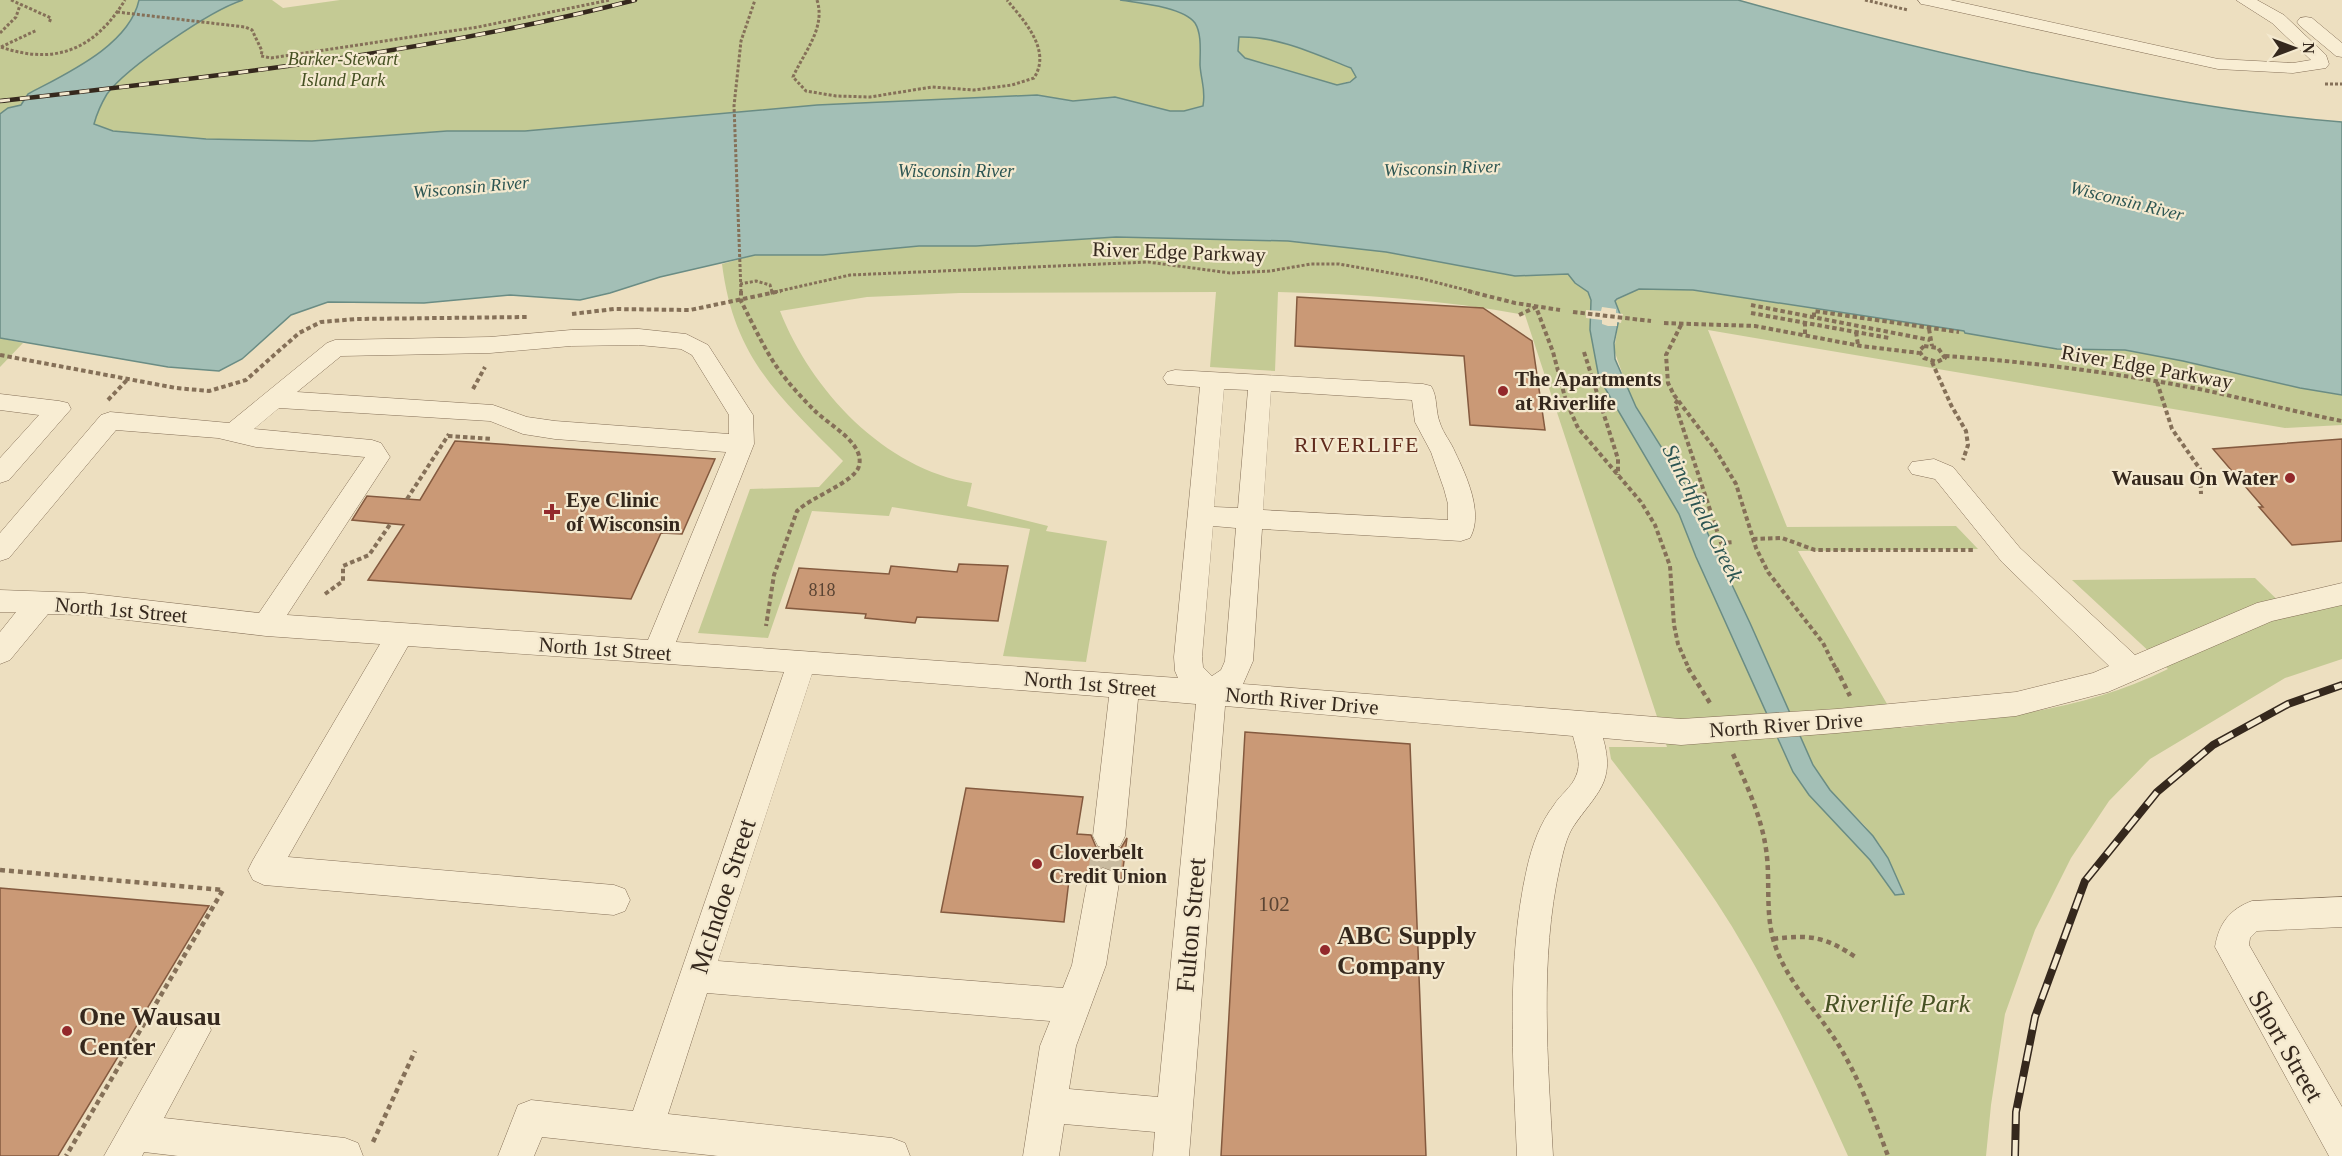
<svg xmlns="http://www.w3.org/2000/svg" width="2342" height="1156" font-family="'Times New Roman',serif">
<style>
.green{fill:#c4ca94}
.water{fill:#a3bfb6;stroke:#6a8c84;stroke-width:1.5;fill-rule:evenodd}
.pier{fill:#eddfc0}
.building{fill:#ca9976;stroke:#845a3f;stroke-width:1.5}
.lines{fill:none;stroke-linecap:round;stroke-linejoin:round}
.minor-tunnel{stroke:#c8ba9f;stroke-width:32;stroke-dasharray:32 16;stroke-linecap:butt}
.minor-casing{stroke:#857058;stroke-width:1}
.path-far2{stroke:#857058;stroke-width:3;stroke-dasharray:3 2;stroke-linecap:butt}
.path-far1{stroke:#857058;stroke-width:4;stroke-dasharray:4.5 3;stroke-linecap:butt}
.path{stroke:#857058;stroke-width:4.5;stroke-dasharray:5 4;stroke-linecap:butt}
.minor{fill:#f8edd3;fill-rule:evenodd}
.rail-far1-casing{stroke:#35281d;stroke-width:4.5}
.rail-casing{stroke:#35281d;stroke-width:8}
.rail-far1{stroke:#f4e9cf;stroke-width:3;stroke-dasharray:10;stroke-linecap:butt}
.rail{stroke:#f4e9cf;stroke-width:5;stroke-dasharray:16;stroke-linecap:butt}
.poi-dot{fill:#93292b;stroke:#f4e9cf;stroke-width:2}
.labels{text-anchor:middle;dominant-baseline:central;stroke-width:4.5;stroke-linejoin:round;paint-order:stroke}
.far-park-label{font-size:18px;font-style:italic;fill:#465123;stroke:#f4e9cf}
.far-water-label{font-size:18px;font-style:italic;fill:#2c5552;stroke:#f4e9cf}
.number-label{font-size:18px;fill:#5a4433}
.street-label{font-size:21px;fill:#35281d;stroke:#f4e9cf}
.poi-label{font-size:21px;font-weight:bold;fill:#35281d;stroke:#f4e9cf;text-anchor:start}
.near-number-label{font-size:21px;fill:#5a4433}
.neighbourhood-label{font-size:22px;letter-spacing:1.5px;fill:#612b1d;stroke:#f4e9cf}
.water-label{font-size:22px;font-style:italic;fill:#2c5552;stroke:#f4e9cf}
.near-street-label{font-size:26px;fill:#35281d;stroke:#f4e9cf}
.near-poi-label{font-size:26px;font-weight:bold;fill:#35281d;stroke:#f4e9cf;text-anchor:start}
.near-park-label{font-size:26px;font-style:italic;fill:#465123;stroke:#f4e9cf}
</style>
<rect width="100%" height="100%" fill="#eddfc0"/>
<g class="green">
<path d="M0,0h139c-10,46 -74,74 -111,94l-7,11 -13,3 -8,6z"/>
<path d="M243,0h29l11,8 57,-8h780c19,3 63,7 75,23 7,11 5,29 5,42 1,16 6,24 3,41l-19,5h-14l-55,-14 -42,4 -36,-6 -512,36h-78l-135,10 -106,-2 -93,-8 -19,-7c3,-11 7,-20 13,-30 20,-27 104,-84 136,-94z"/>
<path d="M1239,37c39,-1 76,17 112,31l5,9 -6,4 -13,4 -92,-27 -7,-7z"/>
<path d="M1116,237l172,4 98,11 129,24 53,-2 7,9 13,9 3,8 -1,30 9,47 80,137 17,43 97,215 16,23 61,65 25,35 9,-1 -24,-49 -15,-19 -35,-36 -17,-25 -63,-142 -66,-140 -53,-85 -17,-48 6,-36 -5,-13 24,-12 54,1 52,6 220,35 92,18 68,1 58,11 117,27 42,7v30l-57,3 -577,-98 79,197 169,-1 22,23 -180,2 103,177c93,-9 183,-17 267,-59l-96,-89 183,-2 39,38 48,-12v55l-57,19 -135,81 -41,42 -38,57 -36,72 -30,84 -14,91 -5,51h-138c-31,-69 -63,-138 -101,-204 -39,-69 -88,-131 -136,-193l-2,-12h58l-142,-432c-81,-15 -165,-21 -247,-23l-3,79 -65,-4 6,-75 -256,1 -93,4 -87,14c31,79 104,158 192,172l-5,23 81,20 -2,5 61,10 -21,121 -83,-6 27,-127 -138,-22 -3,9 -77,-5 -44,127 -70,-5 52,-144 69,-2 24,-26c-63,-64 -109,-102 -121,-197l33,-9h68l96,-9h57z"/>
<polygon points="0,338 23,343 0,367"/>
</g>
<path class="water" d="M139,0h104c-32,10 -116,67 -136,94 -6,10 -10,19 -13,30l19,7 93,8 106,2 135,-10h78l292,-26 220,-10 36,6 42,-4 55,14h14l19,-5c3,-17 -2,-25 -3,-41 0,-13 2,-31 -5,-42 -12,-16 -56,-20 -75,-23h618c125,35 252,66 380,90 74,14 148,26 224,32v273l-42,-7 -117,-27 -58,-11 -68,-1 -92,-16 -1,-2 -271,-41 -54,-1 -22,10 -2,2 5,13 -6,29 1,16 21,48 48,76 66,140 63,142 17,25 43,46 15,22 16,36 -9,1 -25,-35 -61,-65 -16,-23 -97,-215 -17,-43 -80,-136 -9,-48 1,-30 -3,-8 -13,-9 -7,-9 -53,2 -129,-24 -98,-11 -172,-4 -140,9h-57l-96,9h-68l-95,22 -50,16 -30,7 -70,-5 -86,8 -96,-1 -37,13 -49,44 -23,12 -51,-4 -168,-29v-224l8,-6 13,-3 7,-11c37,-20 101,-48 111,-94zM1239,37c39,-1 76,17 112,31l5,9 -6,5 -13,3 -92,-27 -7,-7z"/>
<polygon class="pier" points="1602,307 1616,309 1616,313 1623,314 1621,323 1617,322 1617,326 1608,326 1602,324 1602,320 1586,318 1586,310 1601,311"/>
<g class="building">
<polygon points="1297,297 1483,308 1532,341 1545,430 1470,425 1464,356 1295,346"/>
<polygon points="2342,439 2342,541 2292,545 2259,507 2263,507 2213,449"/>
<polygon points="455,441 715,459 682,534 661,533 631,599 368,580 404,525 352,520 367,496 420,500"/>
<polygon points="959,564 1008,566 998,621 917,617 915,623 865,618 866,614 786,608 799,568 889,574 891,566 957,572"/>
<polygon points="1245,732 1410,744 1426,1156 1221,1156"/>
<polygon points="966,788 1083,797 1077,834 1091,835 1096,847 1108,852 1121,848 1127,838 1121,884 1116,871 1104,866 1091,870 1085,882 1069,880 1064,922 941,912"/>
<polygon points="0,888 209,906 58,1156 0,1156"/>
</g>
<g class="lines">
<polyline class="minor-tunnel" points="1103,883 1109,836"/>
<defs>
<g id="minor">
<polygon points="1918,0 1950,0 2218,59 2293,63 2311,60 2272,23 2236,0 2257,0 2284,15 2326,55 2329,64 2326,68 2293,73 2218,69 1927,5 1921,4"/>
<polygon points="2306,17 2312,18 2342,43 2342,57 2336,56 2300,26 2297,22 2300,18"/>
<path d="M639,329l47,5 22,11 45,70 1,29 -78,198 502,36 -3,-7 -1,-14 26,-270 -33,-3 -4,-6 4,-6 8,-2 248,14 8,2c7,11 4,25 9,37 3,10 11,19 15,29 11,23 29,61 15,86l-9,3 -199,-12 -9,132 -10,23 438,35 156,-10 179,-17 77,-19 16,-7 -107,-104 -67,-83 -23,-5 -4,-6 4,-6 22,-3 19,8 67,81 115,107 122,-52 85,-20v22l-70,16 -164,71 -92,24 -179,17 -156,12 -78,-7c13,45 -7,55 -30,89 -7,11 -10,26 -13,39 -21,94 -12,195 -7,290h-36c-4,-95 -11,-195 10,-288 5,-22 13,-45 27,-63 6,-10 18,-18 22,-29 6,-12 0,-28 -3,-40l-348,-30 -36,450h-36l2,-24 -91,-8 -5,32h-36l17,-110 10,-25 -343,-28 -39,121 224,24 13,5 5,13h-192l-176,-19 -8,19h-36l20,-51 13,-5 102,11 151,-439 -376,-26 -120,211 326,28 11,4 5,11 -5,11 -11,4 -350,-30 -11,-5 -5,-10 5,-10 127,-216 -114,-8 -182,-21 -36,-1 -38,46 -10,4v-32l16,-20h-16v-22l84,3 175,20 106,-156 -109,-10 -38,-9 -102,-8 -107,128 -9,3v-28l101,-118 9,-3 119,11 98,-80 8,-3 155,-3 81,-7zM639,345l42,4 11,6 37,60v19l-174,-13 -28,-4 -34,-12 -196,-13 44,-36 149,-3 81,-7zM1224,389l24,1 -10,118 -24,-1zM1271,391l141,9 3,22 16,30 13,37 4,15v16l-185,-10zM279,408l211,13 33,13 32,5 171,13 -78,188 -361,-25 103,-158 -9,-14 -9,-3 -118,-11zM1213,526l23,2 -11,133 -4,9 -9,6 -9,-9 -1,-10zM812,674l297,23 -16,139 5,10 11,4 11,-4 5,-10 13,-137 58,5 -38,393 -89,-8 7,-43 30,-81 13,-82 -5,-11 -11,-4 -11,4 -5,11 -15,82 -9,23 -345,-27z"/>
<polygon points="0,394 59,401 68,403 71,409 9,480 0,483 0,458 39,415 0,410"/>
<path d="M2342,897v30l-85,4 -7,7 -1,7 93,162v49h-13l-114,-209c4,-24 15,-38 37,-46z"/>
<polygon points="194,1013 206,1018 211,1030 164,1118 345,1138 358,1143 363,1156 178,1156 144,1152 142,1156 104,1156 182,1018"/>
</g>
</defs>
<use href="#minor" class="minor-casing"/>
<g class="path-far2">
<polyline points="11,0 51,18 49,23"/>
<path d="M817,0c9,28 -13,52 -24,77l13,14 30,5 34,1 62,-10 42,3 38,-5 22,-7c18,-28 -10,-57 -27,-78"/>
<polyline points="1865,0 1908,10"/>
<polyline points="117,12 245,27 252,30 262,51 261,56 271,58 478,27 610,0"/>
<polyline points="0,33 16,17 20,5"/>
<path d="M1,47c55,19 94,2 124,-47"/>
<polyline points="1,47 37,30"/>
<polyline points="2325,84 2342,84"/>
<polyline points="740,284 756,281 770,285 772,292"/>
<polyline points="741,292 734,106 741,41 755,0"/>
<polyline points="775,292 850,275 1148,262 1230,273 1270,271 1311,264 1339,264 1419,278 1474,292"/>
</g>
<g class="path-far1">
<path d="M741,291v10c12,23 23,48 38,69 10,14 24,29 36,41 14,14 50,32 44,55 -4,16 -48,31 -62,45l-23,64 -8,51"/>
<polyline points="772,291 773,294"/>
<polyline points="1468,291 1515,303 1560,310"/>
<polyline points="1751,305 1930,340"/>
<polyline points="1573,312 1651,321"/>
<polyline points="1751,313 1889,338"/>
<polyline points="572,314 614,309 690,310 781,291"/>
<polyline points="1519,315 1536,307 1553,352 1566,401 1578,428 1641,502 1655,525 1670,566 1674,625 1678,644 1689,669"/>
<polyline points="1814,317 1814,311 1959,332"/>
<polyline points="1805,322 1805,335"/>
<polyline points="1664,323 1755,326 1861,346 1919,353"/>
<polyline points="1681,325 1666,355 1668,383 1674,395 1715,449 1736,484 1756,548 1768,572 1823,643 1836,669"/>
<polyline points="1929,329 1932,346"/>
<polyline points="1856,332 1858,345"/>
<polygon points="1924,346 1938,348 1945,358 1937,362 1924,358 1919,351"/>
<polyline points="1584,352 1618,459 1618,475"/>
<polyline points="0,355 176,388 209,391 246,380 299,333 321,322 357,319 528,317"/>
<path d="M1945,356c87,6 173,17 259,34 46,10 92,22 138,31"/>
<polyline points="1932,362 1951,405 1966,431 1968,445 1963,460"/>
<polyline points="2157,382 2172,429 2200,469 2201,494"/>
<polyline points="473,389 485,367"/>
<polyline points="108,400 127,380"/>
<polyline points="1678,400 1675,404 1721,543 1734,542"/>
<polyline points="448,436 492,439"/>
<polyline points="407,499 449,434"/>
<polyline points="1753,539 1782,538 1815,550 1975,550"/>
<polyline points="325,594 343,581 343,566 369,555 391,523"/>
</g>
<g class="path">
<polyline points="1688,668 1710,703"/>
<polyline points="1836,668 1850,696"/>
<path d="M1733,754c13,30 28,61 33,95 5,33 -2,67 10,99 13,36 42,64 62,96 21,34 36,74 50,112"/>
<polyline points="0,870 223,890 66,1156"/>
<path d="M1773,939c37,-5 53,-2 84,19"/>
<polyline points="373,1142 415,1051"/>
</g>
<use href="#minor" class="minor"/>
<defs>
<path id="rail-far1" d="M0,101c212,-24 428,-48 635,-101"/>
<polyline id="rail" points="2015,1156 2016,1112 2035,1017 2085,881 2157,792 2213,745 2288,704 2342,685"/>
</defs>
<use href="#rail-far1" class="rail-far1-casing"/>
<use href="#rail" class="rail-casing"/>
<use href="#rail-far1" class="rail-far1"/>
<use href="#rail" class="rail"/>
</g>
<g class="poi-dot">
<circle cx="1503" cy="391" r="6"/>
<circle cx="2290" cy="478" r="6"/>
<path d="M549 503h6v6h6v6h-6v6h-6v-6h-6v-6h6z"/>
<circle cx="1037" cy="864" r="6"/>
<circle cx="1325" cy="950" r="6"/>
<circle cx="67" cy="1031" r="6"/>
</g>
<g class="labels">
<g class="far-park-label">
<text x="343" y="59">Barker-Stewart<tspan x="343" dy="21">Island Park</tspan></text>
</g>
<g class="far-water-label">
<text transform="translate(1442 168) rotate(-2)">Wisconsin River</text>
<text x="956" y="171">Wisconsin River</text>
<text transform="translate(471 187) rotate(-5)">Wisconsin River</text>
<text transform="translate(2127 201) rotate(14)">Wisconsin River</text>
</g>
<g class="number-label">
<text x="822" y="590">818</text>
</g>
<g class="street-label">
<text transform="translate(1179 252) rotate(2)">River Edge Parkway</text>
<text transform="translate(2147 367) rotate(10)">River Edge Parkway</text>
<text transform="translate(121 610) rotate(5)">North 1st Street</text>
<text transform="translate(605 649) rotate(4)">North 1st Street</text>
<text transform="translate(1090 684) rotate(5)">North 1st Street</text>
<text transform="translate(1302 701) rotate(5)">North River Drive</text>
<text transform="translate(1786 725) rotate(-4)">North River Drive</text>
</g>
<g class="poi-label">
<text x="1515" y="379">The Apartments<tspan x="1515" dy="24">at Riverlife</tspan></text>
<text x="2278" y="478" text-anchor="end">Wausau On Water</text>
<text x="566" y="500">Eye Clinic<tspan x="566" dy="24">of Wisconsin</tspan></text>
<text x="1049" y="852">Cloverbelt<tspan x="1049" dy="24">Credit Union</tspan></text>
</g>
<g class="near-number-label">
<text x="1274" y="904">102</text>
</g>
<g class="neighbourhood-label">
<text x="1357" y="444">RIVERLIFE</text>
</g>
<g class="water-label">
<text transform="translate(1703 513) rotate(63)">Stinchfield Creek</text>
</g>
<g class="near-street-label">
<text transform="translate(723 896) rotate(-72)">McIndoe Street</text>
<text transform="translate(1191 925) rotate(-85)">Fulton Street</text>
<text transform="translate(2286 1046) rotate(60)">Short Street</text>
</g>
<g class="near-poi-label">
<text x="1337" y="935">ABC Supply<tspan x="1337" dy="30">Company</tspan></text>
<text x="79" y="1016">One Wausau<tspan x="79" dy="30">Center</tspan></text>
</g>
<g class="near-park-label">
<text x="1897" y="1003">Riverlife Park</text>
</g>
</g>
<g transform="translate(2294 48) rotate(90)" stroke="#f4e9cf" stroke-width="4.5" paint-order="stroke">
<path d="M0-4.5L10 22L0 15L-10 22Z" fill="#35281d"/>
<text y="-9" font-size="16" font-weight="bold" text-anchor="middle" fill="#35281d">N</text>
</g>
</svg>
